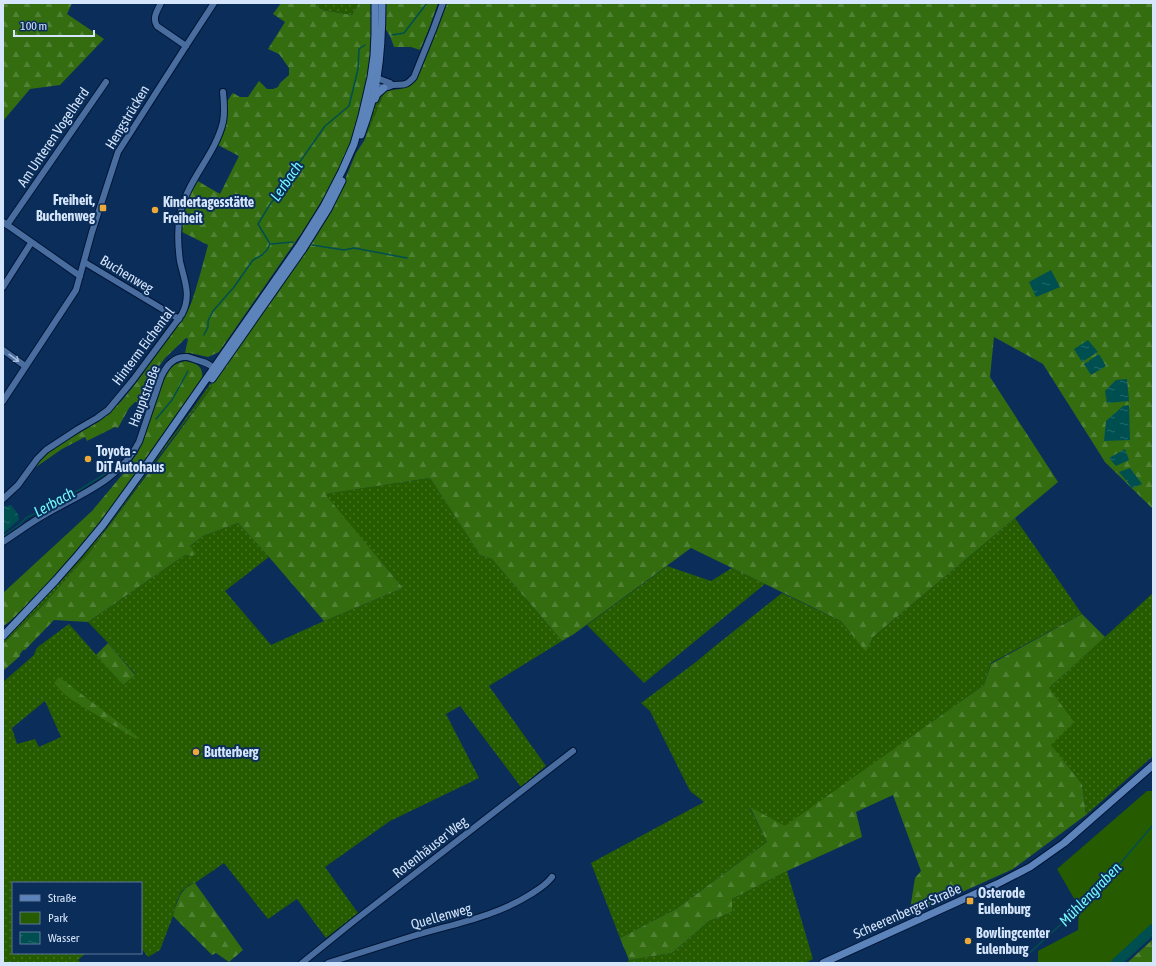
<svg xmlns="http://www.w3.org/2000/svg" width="1156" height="966" font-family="'Asap Condensed',sans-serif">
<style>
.grass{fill:url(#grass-dots);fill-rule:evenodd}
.forest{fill:url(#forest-firs)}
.park{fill:#275b00}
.water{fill:url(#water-ripples)}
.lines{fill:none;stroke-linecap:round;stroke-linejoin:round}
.stream{stroke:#004f50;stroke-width:1.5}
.river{stroke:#004f50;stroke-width:10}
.minor-casing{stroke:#001535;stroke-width:8}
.major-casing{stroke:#001535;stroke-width:9}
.minor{stroke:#496d9e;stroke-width:6}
.major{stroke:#5c84bb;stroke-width:7}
.oneway{stroke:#a4bbda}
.poi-dot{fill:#eba939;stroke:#0b2d59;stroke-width:1.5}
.labels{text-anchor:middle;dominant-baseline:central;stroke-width:4;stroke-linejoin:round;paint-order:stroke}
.street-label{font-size:14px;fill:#d5e5fb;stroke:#0b2d59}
.poi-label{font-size:14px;font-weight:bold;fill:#d5e5fb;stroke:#0b2d59;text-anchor:start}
.water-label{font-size:15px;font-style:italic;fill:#73f9fb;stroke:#0b2d59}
</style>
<defs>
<pattern id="grass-dots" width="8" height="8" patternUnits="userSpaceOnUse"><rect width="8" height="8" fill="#275b00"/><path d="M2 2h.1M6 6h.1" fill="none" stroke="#457226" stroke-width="1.8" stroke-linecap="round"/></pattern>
<pattern id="forest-firs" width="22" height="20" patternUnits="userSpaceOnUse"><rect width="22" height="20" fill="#346c10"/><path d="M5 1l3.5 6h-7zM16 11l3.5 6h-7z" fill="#508134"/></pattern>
<pattern id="water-ripples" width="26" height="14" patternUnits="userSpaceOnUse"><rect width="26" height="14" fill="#004f50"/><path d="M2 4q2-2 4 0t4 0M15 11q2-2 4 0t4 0" fill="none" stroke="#24686a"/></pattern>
</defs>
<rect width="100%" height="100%" fill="#0b2d59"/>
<g class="grass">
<polygon points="315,3 359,3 352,15 322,10"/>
<polygon points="385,91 364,141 377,98"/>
<polygon points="211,383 212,387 162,452 89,553 43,605 3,644 3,640 30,612 153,461 179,428"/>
<path d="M430,478l50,77 12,4 70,82 -73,45 57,80 -25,21 -61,-81 -14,8 33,64 -89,43 -65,46 33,46 -32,25 -29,-39 -29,20 -44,-56 -29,20 -6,2 -7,6 -2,4 -3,5 -4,16 -13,34 -12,7 -7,-9v-65h-128v70h73l-8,7 3,3h-78v-281l31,-27 2,-6 3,-3 30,-22 54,61 12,-11 -27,-31 -20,-21 97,-67 7,1 3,-2 -6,-7 14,-11 35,-13 31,34 -44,34 46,54 53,-24 79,-33 -79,-94zM45,701l16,36 -22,10 -4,-8 -18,5 -5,-16z"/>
<polygon points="1015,518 1082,614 991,663 984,685 785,827 750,808 767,842 676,909 620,938 591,863 704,802 690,791 650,711 641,703 696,662 715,646 782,593 841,621 866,651 873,637"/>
<polygon points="667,566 711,581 732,568 765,584 644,683 587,625"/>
<polygon points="1153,593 1153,756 1086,815 1082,784 1050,745 1049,688"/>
<polygon points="787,871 813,959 805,963 627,963 629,960 672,953 709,921 732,912 732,899"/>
</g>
<g class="forest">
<polygon points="3,3 72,3 67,14 104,39 60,85 30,89 3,121"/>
<path d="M281,3h34l7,7 30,5 7,-12h13v31l-5,49 -8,33 -8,28 -16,35 -28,46 -88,127 -11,5 -18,-4h-5l3,-14 -2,-1 -21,20 -8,11 -13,34 -9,-1 -6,6 -11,20 -3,-1 -28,14 -2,-4 -23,12 -26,18c14,-23 47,-33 68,-50 24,-18 42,-49 59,-73 10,-13 23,-27 29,-43 6,-18 11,-37 16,-56l-28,-14 4,-25 12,-26 24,14 19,-38 -23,-12c4,-16 6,-39 17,-51l7,4h8l11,-16 8,8h6l5,-2 2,-4 9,-8v-7l-10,-14 -11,-5 17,-27 -12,-8z"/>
<polygon points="384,3 438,3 429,29 420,50 411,47 394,47 390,36 385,28"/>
<polygon points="445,3 1153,3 1153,509 1105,462 1043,364 994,337 990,377 1058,482 873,637 866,652 841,621 691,548 574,634 562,641 492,559 480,555 430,478 325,494 403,588 324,621 269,557 238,523 203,536 190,546 196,554 192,556 185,555 88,622 54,620 25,650 23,650 20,654 20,656 3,671 3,644 43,605 89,553 212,387 211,383 284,281 341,189 356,153 364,141 385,91 400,89 405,87 412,82 419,73 436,32"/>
<path d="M185,361c11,2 19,5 17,18 -52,72 -99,149 -162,212 -10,10 -26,29 -37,35v-33l89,-82 30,-36 16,-23 24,-67 5,-12 6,-8z"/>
<polygon points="1082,614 1105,637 1049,688 1074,722 1051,745 1082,784 1086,815 1013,869 909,916 915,878 921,871 893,795 856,812 862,837 787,871 732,899 732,912 709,921 672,953 629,960 620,938 676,909 767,842 750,807 785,826 984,685 991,664"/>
<polygon points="108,643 135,675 123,685 96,655"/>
<polygon points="59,677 138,737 136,739 72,700 63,693 54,683"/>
<path d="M195,883l48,67 -14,12 -13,-9 -4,2 -39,-39c4,-14 7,-28 22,-33z"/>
<polygon points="1153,939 1153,963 1127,963"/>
</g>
<polygon class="park" points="1147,791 1153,791 1153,928 1115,963 1038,963 1038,951 1078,930 1079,907 1057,869"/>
<g class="water">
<polygon points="1051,270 1060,287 1036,297 1029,282"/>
<polygon points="1088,340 1098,352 1082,362 1074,349"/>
<polygon points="1099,354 1106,366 1091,375 1084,364"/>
<polygon points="1127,379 1129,401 1107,403 1105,391 1116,380"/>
<polygon points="1129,405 1130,440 1104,441 1106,421 1123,406"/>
<polygon points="1125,449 1129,460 1116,466 1109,458"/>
<polygon points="1130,468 1142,484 1132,488 1119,472"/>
<polygon points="11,505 18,514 19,520 3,533 3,507"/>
</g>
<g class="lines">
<g class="stream">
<polyline points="392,35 404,33 427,3"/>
<polyline points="271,244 293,242"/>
<polyline points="312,245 344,250 354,248 407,258"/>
<polyline points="204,335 208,327 208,321 213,311 234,287 253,260 262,255 267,250 270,244 258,224 269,206 325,126 349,106 358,69 359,49 365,45"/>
<polyline points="156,419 172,400 188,371"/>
<polyline points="3,536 19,525 26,518 81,489 108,472"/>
<polyline points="1098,894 1100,888"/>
<polyline points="1023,959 1095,893 1153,825"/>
</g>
<polyline class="river" points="1116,963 1153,929"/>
<defs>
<g id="minor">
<path d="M161,3c-4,8 -9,15 -4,23l29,20"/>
<polyline points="374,77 390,83 392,85"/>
<path d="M371,84c5,2 11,5 16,3 2,0 5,-2 6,-2 11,-1 12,2 21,-8l19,-47 10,-27"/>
<polyline points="3,222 80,276"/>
<polyline points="7,225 106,82"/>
<polyline points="84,262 179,319"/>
<polyline points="3,287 31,243"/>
<polyline points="3,350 25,366"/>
<polyline points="3,401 76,290 92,232 118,152 186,46 214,3"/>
<path d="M3,499l15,-14 19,-26 9,-9 32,-21 19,-11 11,-8 25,-30 49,-66c10,-19 2,-34 -2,-53 -2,-15 -3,-31 0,-46 6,-34 35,-59 43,-93 2,-10 1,-20 0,-30"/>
<path d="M3,542c14,-9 28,-20 43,-28 36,-21 73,-33 93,-72l22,-65c5,-11 13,-21 26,-20 5,1 9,3 13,4 7,2 12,4 16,10"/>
<polyline points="302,963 354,921 573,751"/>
<path d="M328,963c28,-9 57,-18 85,-27 40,-12 82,-19 118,-42 8,-5 15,-9 21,-17"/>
</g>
<g id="major">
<polyline points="375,99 377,94 384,88"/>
<path d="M361,135c7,-19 13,-38 16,-57 4,-25 5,-50 5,-75"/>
<polyline points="212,379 303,249 328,209 342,181"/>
<polyline points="3,636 56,580 78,555 103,525 145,467 299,246 324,206 342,171 354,144 362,116 371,77 374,56 375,33 375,3"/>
<polyline points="823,963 997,884 1030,867 1064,843 1153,765"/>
</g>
</defs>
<use href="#minor" class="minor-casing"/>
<use href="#major" class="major-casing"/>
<use href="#minor" class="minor"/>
<use href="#major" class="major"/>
</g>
<defs><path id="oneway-shaft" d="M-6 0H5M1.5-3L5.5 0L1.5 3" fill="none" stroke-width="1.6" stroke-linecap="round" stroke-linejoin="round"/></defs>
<use class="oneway" href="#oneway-shaft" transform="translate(14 358) rotate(36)"/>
<g class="poi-dot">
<rect x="99" y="204" width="8" height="8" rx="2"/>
<circle cx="155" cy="210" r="4"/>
<circle cx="88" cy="459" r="4"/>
<circle cx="196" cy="752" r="4"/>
<rect x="966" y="897" width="8" height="8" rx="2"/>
<circle cx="968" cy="941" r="4"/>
</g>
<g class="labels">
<g class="street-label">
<text transform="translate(127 117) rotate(-59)">Hengstrücken</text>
<text transform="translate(53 137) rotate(-56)">Am Unteren Vogelherd</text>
<text transform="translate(127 274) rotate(31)">Buchenweg</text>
<text transform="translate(143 346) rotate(-53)">Hinterm Eichental</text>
<text transform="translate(144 396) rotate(-69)">Hauptstraße</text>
<text transform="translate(430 847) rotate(-38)">Rotenhäuser Weg</text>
<text transform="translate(907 911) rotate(-24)">Scheerenberger Straße</text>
<text transform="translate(441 916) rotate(-16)">Quellenweg</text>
</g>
<g class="poi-label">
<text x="95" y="200" text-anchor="end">Freiheit,<tspan x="95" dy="16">Buchenweg</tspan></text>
<text x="163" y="202">Kindertagesstätte<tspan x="163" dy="16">Freiheit</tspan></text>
<text x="96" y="451">Toyota -<tspan x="96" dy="16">DiT Autohaus</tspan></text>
<text x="204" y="752">Butterberg</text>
<text x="978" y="893">Osterode<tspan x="978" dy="16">Eulenburg</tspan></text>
<text x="976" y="933">Bowlingcenter<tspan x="976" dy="16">Eulenburg</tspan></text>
</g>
<g class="water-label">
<text transform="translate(286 181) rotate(-55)">Lerbach</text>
<text transform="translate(54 502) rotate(-29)">Lerbach</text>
<text transform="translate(1090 894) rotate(-46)">Mühlengraben</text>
</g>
</g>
<rect width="1156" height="966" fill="none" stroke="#d5e5fb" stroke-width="8"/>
<rect x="12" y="882" width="130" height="72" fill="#0b2d59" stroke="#5c779a"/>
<rect x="20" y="895" width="20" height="6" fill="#5c84bb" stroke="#5c779a"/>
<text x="48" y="902" font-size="12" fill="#d5e5fb">Straße</text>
<rect x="20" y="912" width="20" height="12" fill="#275b00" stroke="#5c779a"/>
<text x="48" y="922" font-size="12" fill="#d5e5fb">Park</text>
<rect x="20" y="932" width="20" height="12" fill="url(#water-ripples)" stroke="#5c779a"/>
<text x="48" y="942" font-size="12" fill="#d5e5fb">Wasser</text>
<path d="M14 30v6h80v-6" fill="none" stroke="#d5e5fb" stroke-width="2"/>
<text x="20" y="30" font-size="12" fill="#d5e5fb" stroke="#0b2d59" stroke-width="3" paint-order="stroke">100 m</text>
</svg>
